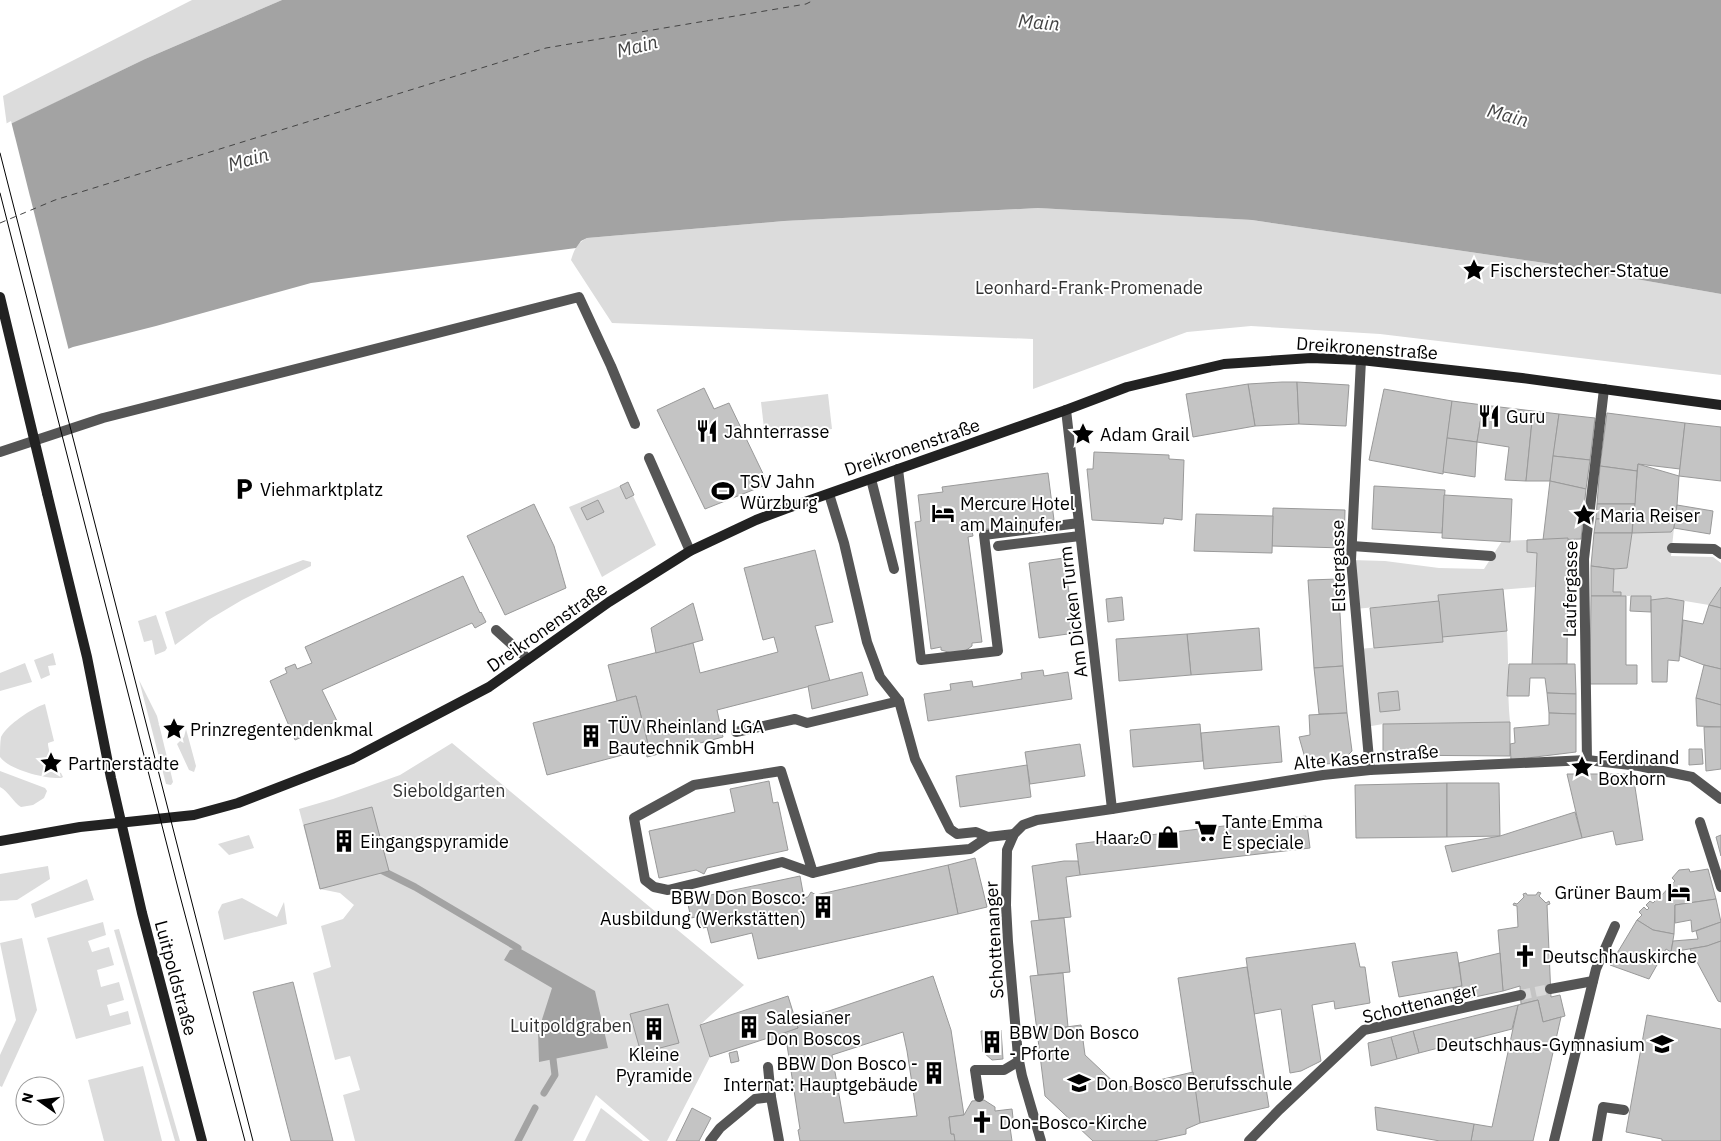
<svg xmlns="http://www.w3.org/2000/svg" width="1721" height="1141" font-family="'IBM Plex Sans',sans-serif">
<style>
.green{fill:#dcdcdc}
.water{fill:#a3a3a3}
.pier{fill:#fff}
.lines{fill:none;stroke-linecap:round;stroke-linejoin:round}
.stream{stroke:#a3a3a3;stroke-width:7}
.ferry{stroke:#444;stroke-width:1;stroke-dasharray:6 5;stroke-linecap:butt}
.building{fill:#c4c4c4;stroke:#999;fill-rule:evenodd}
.minor-tunnel{stroke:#d9d9d9;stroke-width:10;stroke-dasharray:10 5;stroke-linecap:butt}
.service{stroke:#555;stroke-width:10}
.minor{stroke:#555;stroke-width:10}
.tertiary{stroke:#555;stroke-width:10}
.secondary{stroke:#222;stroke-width:10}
.tram{stroke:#000;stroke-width:1}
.secondary-bridge{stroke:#222;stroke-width:10}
.labels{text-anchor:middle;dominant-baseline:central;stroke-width:4;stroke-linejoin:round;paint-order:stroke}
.poi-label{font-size:18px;fill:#000;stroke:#fff;text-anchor:start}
.park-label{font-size:18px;fill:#333;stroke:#fff}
.street-label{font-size:18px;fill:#000;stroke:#fff}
.water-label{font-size:19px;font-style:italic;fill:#444;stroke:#fff}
</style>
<rect width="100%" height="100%" fill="#fff"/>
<g class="green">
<polygon points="192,0 282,0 145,59 7,126 3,96"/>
<path d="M1038,208l214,12 293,43 176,31v81l-341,-41 -129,-8 -64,6 -154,57v-50l-421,-16 -41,-63c3,-10 6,-17 16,-22l197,-17z"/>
<polygon points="828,394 832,429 765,437 761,402"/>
<polygon points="620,486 627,499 633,496 656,545 602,577 569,507"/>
<polygon points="1674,528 1671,556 1713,557 1721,563 1721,587 1709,605 1667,598 1651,600 1651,596 1621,596 1613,592 1614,569 1627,568 1632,533 1671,532"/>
<polygon points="1527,540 1527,552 1537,553 1535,587 1439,595 1439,601 1355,609 1351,560 1385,561 1439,568 1484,569 1502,541"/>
<polygon points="303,560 311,562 311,566 242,600 210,619 175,645 165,612"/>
<polygon points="156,615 167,648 165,651 155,655 152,640 144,642 138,621"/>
<path d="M1507,631c2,30 0,60 3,91l-127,2 -17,3 -8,-78 84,-7v-5z"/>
<polygon points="53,653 56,665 48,666 50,675 41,679 34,660"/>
<polygon points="25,663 32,682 0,691 0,673"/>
<polygon points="139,680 157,716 173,782 171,785 166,784"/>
<path d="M45,704l9,37 -6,2v2l5,25 8,3 2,4 -2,1c-15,1 -52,-8 -61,-21 0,-6 0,-14 1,-20 6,-12 31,-29 44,-33z"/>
<polygon points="186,729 196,766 194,772 189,770 177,744 184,737"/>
<polygon points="452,743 744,985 700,1025 710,1057 667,1141 650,1141 596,1095 573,1141 355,1141 343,1095 360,1090 350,1056 335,1060 313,973 331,967 321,926 343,919 354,905 340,893 320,889 299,809 333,799 400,775"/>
<path d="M0,771l45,17 2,3 -3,7 -11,7 -12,2c-8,-5 -12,-15 -21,-20z"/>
<polygon points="249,835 254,848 229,855 218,844"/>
<polygon points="48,866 50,879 17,900 0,901 0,874"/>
<polygon points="87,879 94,900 35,918 31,904"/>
<polygon points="242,898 277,917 284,902 287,924 224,940 218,912 222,904"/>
<polygon points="103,922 106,935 88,941 92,952 109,947 114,965 97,970 101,987 119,982 124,1000 107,1005 110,1016 128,1011 131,1024 76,1039 47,938"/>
<polygon points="119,929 180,1141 175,1141 114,930"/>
<polygon points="22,938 37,1010 2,1087 0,1086 0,1055 16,1020 0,943"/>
<polygon points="143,1066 162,1141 104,1141 88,1080"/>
<polygon points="601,1108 643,1141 585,1141"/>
</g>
<g class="water">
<polygon points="282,0 1721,0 1721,294 1545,263 1252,220 1038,208 784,221 587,238 581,241 576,248 311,283 156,326 73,347 0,376 0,129 145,59"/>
<polygon points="519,948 595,991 608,1048 539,1062 538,1032 552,988 504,960 510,950"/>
</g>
<polygon class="pier" points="11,121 69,351 0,378 0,127"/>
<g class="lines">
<g class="stream">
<polyline points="379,869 415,887 518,948"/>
<polyline points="544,1093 555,1075 553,1059"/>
<polyline points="518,1141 535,1108"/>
</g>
<polyline class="ferry" points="0,223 55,200 546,48 806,4 814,0"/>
</g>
<g class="building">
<polygon points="1282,382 1297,382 1299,424 1255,426 1248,384"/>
<polygon points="1297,382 1349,385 1346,426 1299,424"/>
<polygon points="1248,384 1255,426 1193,437 1186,394"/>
<polygon points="704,388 714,409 729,403 768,484 705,509 657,410"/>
<polygon points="1384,389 1452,401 1443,474 1369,460"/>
<polygon points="1452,401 1483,405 1477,442 1447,438"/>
<polygon points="1483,405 1533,411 1526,481 1505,480 1509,447 1477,442"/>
<polygon points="1533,411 1559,414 1550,481 1526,481"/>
<polygon points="1607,413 1685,423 1680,469 1638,464 1637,471 1600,466"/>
<polygon points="1559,414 1595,418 1590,460 1553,456"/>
<polygon points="1685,423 1721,427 1721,481 1679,476"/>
<polygon points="1447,438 1477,442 1475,477 1443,472"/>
<polygon points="1094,452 1169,455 1169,459 1184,460 1182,520 1164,518 1163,524 1092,520 1087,469 1093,469"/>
<polygon points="1553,456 1590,460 1586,489 1550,481"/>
<polygon points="1638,464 1679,476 1677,505 1674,528 1671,532 1632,533"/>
<polygon points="1600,466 1637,471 1635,504 1597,504"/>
<polygon points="1048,473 1054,520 972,531 973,536 968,537 982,642 972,643 972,646 965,651 952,653 941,650 941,647 931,649 915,522 921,521 918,495 943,492 942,487"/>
<polygon points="1550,481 1586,489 1581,539 1543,540"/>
<polygon points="628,482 634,495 626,499 620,486"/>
<polygon points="1374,486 1445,490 1442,533 1372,529"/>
<polygon points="1444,495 1512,499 1510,542 1442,538"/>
<polygon points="598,500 604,512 587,520 581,508"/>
<polygon points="534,504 554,546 566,588 505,615 467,536"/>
<polygon points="1597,504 1635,504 1633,519 1596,519"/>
<polygon points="1677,505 1713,511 1710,534 1674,528"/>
<polygon points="1273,508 1345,510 1344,548 1272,546"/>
<polygon points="1196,514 1273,516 1272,553 1194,551"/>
<polygon points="1596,519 1633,519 1632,533 1594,533"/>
<polygon points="1594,533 1632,533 1627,568 1614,569 1591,566"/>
<polygon points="1568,538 1567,664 1532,665 1537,553 1527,552 1527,540"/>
<polygon points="815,550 833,622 815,626 830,681 717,710 723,737 647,757 645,749 649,748 636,696 617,701 608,665 693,643 700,673 778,652 774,637 763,640 744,568"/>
<polygon points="1064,558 1075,633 1039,638 1029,563"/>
<polygon points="1591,566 1614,569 1613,592 1621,592 1621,596 1591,596"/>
<polygon points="463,576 480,613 481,612 486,622 475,628 472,623 322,690 337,721 295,740 270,681 287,673 285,668 295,664 297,669 312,663 305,647"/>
<polygon points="1338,579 1343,666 1314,668 1308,580"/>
<polygon points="1721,587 1721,608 1709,605"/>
<polygon points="1503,589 1507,631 1442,637 1438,595"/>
<polygon points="1591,596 1626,596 1626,665 1637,665 1637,684 1590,684"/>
<polygon points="1631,596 1651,596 1651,612 1630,611"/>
<polygon points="1122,597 1124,620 1108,622 1106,599"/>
<polygon points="1667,598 1684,601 1679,661 1668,660 1667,682 1652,682 1651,600"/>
<polygon points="1439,601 1443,642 1374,648 1370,608"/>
<polygon points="693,603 703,640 656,653 651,628"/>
<polygon points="1709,605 1721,608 1721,669 1704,665 1680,656 1683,620 1703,624"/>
<polygon points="1259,628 1262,670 1191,675 1187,634"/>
<polygon points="1187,634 1191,675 1119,681 1116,639"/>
<polygon points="1509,664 1575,664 1576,694 1547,693 1545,678 1530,678 1529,696 1507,696"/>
<polygon points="1704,665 1721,669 1721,705 1696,698"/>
<polygon points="1343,666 1347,713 1319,714 1314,668"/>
<polygon points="1043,670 1044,676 1068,672 1072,699 928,721 924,694 951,690 950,684 972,681 973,687 1022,679 1021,673"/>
<polygon points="862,672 868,695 812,709 808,686"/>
<polygon points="1398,691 1400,710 1380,712 1378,693"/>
<polygon points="1547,693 1576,694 1576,714 1549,713"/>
<polygon points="636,696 649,748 547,775 533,723"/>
<polygon points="1696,698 1721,705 1721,727 1697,726"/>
<polygon points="1347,713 1352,751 1340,763 1307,765 1299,737 1310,735 1309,715"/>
<polygon points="1549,713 1576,714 1576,752 1511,760 1510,744 1515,743 1514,728 1549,725"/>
<polygon points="1510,722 1510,756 1383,755 1383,724"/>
<polygon points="1200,724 1203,761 1133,767 1130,730"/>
<polygon points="1279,726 1282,762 1204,769 1201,733"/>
<polygon points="1704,727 1721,727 1721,769 1706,771"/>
<polygon points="1080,744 1085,776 1030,784 1025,752"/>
<polygon points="1689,749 1702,749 1703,764 1689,765"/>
<polygon points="1027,765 1031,797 960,807 956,776"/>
<polygon points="1567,774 1633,774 1643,840 1616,845 1613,831 1582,838"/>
<polygon points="769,781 773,803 778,802 788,850 707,868 704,874 696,870 659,878 649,831 735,812 730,789"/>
<polygon points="1447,783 1447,837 1356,838 1355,785"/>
<polygon points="1447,783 1499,783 1500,836 1447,837"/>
<polygon points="372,807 389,871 320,889 304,825"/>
<polygon points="1575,812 1582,838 1452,872 1445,846 1500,836"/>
<polygon points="1306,816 1310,848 1080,875 1076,844"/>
<polygon points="1721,835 1721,856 1716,837"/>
<polygon points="975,858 987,907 958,914 948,865"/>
<polygon points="1064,861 1078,861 1080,875 1066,877 1071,917 1039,920 1032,866"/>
<polygon points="948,865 958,914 758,959 752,933 711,943 707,927 699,929 696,917 691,918 687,900 800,876 804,898 808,897 811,892 816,895"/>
<polygon points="1689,869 1690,872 1708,869 1716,899 1675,905 1674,934 1653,930 1637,920 1642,915 1639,912 1644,907 1647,910 1649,908 1646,905 1650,901 1653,903 1655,901 1653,898 1657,894 1660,897 1675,881 1672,878 1679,870"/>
<polygon points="1538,892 1541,893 1539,896 1546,903 1549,901 1550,904 1547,905 1551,997 1560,995 1565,1016 1543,1022 1538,1000 1521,1004 1520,986 1503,991 1498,930 1518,927 1517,906 1513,905 1514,903 1517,904 1524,897 1523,894 1526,893 1527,895 1536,895"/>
<polygon points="1716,899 1721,922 1692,932 1691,920 1675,923 1675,905"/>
<polygon points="1064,918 1070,972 1038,975 1031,921"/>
<polygon points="1637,920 1653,930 1674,934 1671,952 1666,949 1649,979 1610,965"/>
<polygon points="1721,922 1721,941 1707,946 1671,952 1673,941 1698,939 1696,931"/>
<polygon points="1721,941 1721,1002 1718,1001 1690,949 1707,946"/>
<polygon points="1355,943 1360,967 1365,967 1370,1003 1335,1009 1334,1001 1312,1005 1321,1061 1301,1071 1290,1073 1281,1009 1254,1014 1246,958"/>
<polygon points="1457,952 1462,986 1399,997 1392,962"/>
<polygon points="1500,953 1503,991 1456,1001 1453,988 1462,986 1459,963"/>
<polygon points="1247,967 1269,1107 1200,1123 1178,978"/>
<polygon points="1063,973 1068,1027 1037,1031 1030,976"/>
<path d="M933,976l18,54 13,85 -15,2 2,17h3l1,7h-155l-2,-11 2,-1 -15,-97 13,-4 -2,-6zM903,1032l4,19 10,65 -73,7 -12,-68z"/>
<polygon points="293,982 333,1141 291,1141 253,992"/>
<polygon points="788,996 798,1028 778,1035 779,1040 769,1043 768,1038 710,1057 700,1025"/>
<polygon points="1538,1000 1543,1022 1561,1017 1533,1141 1471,1141 1474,1124 1492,1127 1518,1005"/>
<polygon points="668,1004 679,1043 641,1053 630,1014"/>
<polygon points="1518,1005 1512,1029 1419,1053 1413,1031"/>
<polygon points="1647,1015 1721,1029 1721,1141 1662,1141 1662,1139 1626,1132"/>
<polygon points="1081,1025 1085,1055 1121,1089 1193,1072 1200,1123 1186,1129 1186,1134 1154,1141 1093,1141 1045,1096 1037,1031"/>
<polygon points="1001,1030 1003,1059 992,1060 983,1052 981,1031"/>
<polygon points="1413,1031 1419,1053 1397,1059 1391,1037"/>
<polygon points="1391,1037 1397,1059 1371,1066 1368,1043"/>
<polygon points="737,1051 739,1061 731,1063 729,1053"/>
<polygon points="984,1100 995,1107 995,1111 1012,1109 1014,1127 1010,1127 1012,1141 955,1141 954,1134 951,1134 949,1117 964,1115 972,1101"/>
<polygon points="1375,1107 1474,1124 1471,1141 1440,1141 1377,1130"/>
<polygon points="692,1108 711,1118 699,1141 676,1141"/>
</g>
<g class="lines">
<polyline class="minor-tunnel" points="1521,995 1550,989"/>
<g class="service">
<polyline points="0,452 103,418 579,297 611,366 635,424"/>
<polyline points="898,469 921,660 998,651 984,535 1079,523"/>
<polyline points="871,479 894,569"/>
<polyline points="829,494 844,543 867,642 880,677 899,701 915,759 950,829 957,834 976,832 988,837"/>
<polyline points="998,546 1080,536"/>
<polyline points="1352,546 1491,556"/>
<polyline points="1672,548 1714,549 1721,554"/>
<polyline points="496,630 528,659"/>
<polyline points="736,732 795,719 807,723 899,701"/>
<polyline points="813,873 782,862 668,890 654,887 645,880 634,818 694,785 781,771 813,873 879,857 970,849 988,837 1014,834"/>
<polyline points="768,1067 771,1097 779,1141"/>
<polyline points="979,1097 975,1070 1004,1070 1019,1061"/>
<polyline points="710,1141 720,1128 755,1099 771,1097"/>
<polyline points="1597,1141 1603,1107 1624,1110"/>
</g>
<g class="minor">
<polyline points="1361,360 1351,560 1370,770"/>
<polyline points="1066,410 1112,809"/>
<polyline points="649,458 690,551"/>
<polyline points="1587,760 1584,559 1604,389"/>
<polyline points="1700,822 1721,887"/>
<polyline points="1550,989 1593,981"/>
<polyline points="1041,1141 1022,1076 1018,1056 1008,942 1006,905 1007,850 1014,834 1023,825 1037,820 1112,809 1323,775 1370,770 1587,760 1639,766 1692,777 1721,799"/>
<polyline points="1249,1141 1279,1110 1364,1030 1521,995"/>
</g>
<polyline class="tertiary" points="1554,1141 1596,969 1615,926"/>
<g class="secondary">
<polyline points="47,493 87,657 111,778 142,913 202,1141"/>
<polyline points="0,841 80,827 194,815 238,803 352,759 489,687 609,602 690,551 756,520 785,509 1066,410 1127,387 1224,364 1311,358 1361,360 1522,378 1721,405"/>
</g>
<g class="tram">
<polyline points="0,153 253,1141"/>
<polyline points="0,193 179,892 245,1141"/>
</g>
<polyline class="secondary-bridge" points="0,297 47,493"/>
</g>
<defs>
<symbol id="sight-bare" viewBox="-9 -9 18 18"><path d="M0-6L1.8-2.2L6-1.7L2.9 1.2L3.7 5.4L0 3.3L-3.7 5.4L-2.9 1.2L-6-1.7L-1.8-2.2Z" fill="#000" stroke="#fff" stroke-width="2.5" paint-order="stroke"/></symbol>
<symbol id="restaurant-bare" viewBox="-9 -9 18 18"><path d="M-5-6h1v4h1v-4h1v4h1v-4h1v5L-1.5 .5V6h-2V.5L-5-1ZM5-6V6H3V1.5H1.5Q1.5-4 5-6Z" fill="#000" stroke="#fff" stroke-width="2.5" paint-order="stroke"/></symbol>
<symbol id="parking-bare" viewBox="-9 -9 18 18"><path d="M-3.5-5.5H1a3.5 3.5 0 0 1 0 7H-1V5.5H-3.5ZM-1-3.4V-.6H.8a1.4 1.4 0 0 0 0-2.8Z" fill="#000" stroke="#fff" stroke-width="2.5" paint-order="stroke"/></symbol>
<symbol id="stadium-bare" viewBox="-9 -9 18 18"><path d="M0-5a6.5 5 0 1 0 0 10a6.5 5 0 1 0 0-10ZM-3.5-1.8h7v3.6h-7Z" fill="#000" stroke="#fff" stroke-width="2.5" paint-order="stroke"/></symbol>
<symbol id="hotel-bare" viewBox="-9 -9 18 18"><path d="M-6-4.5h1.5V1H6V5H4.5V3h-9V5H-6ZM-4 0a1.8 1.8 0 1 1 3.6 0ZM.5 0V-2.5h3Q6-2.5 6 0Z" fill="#000" stroke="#fff" stroke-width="2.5" paint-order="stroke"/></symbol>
<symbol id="building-bare" viewBox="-9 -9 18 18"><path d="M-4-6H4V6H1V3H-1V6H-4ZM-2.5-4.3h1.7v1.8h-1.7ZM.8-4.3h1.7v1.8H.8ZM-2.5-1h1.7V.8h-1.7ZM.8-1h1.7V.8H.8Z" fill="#000" stroke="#fff" stroke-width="2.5" paint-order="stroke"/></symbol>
<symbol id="supermarket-bare" viewBox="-9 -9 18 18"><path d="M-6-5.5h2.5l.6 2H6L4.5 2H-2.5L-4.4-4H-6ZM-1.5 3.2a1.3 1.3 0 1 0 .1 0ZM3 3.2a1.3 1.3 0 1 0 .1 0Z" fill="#000" stroke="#fff" stroke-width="2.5" paint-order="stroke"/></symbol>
<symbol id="shop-bare" viewBox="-9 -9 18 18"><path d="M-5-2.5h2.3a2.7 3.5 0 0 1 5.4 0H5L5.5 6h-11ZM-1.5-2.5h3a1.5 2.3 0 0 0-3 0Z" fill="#000" stroke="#fff" stroke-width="2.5" paint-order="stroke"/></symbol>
<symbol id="church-bare" viewBox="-9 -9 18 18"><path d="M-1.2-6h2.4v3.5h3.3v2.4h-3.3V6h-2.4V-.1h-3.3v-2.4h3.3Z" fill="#000" stroke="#fff" stroke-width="2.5" paint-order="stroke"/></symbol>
<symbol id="school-bare" viewBox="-9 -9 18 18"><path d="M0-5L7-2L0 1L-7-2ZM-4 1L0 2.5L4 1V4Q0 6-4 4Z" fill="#000" stroke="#fff" stroke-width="2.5" paint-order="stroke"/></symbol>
</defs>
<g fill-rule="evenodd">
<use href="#sight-bare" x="1458" y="254" width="32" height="32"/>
<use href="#restaurant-bare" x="1473" y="400" width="32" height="32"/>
<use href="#restaurant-bare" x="691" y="415" width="32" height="32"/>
<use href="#sight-bare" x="1067" y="418" width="32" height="32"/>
<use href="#parking-bare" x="228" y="473" width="32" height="32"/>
<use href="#stadium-bare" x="707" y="475" width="32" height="32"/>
<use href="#hotel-bare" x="927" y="497" width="32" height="32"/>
<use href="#sight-bare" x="1568" y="499" width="32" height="32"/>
<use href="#sight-bare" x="158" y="713" width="32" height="32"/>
<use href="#building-bare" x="575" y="720" width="32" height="32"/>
<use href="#sight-bare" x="35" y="747" width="32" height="32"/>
<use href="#sight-bare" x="1566" y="751" width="32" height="32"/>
<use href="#supermarket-bare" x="1190" y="815" width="32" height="32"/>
<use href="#shop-bare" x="1152" y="821" width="32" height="32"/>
<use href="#building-bare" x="328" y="825" width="32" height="32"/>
<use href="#hotel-bare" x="1663" y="876" width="32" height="32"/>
<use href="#building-bare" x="807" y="891" width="32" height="32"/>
<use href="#church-bare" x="1509" y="940" width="32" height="32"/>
<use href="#building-bare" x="733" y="1011" width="32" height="32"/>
<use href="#building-bare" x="638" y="1013" width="32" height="32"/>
<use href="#building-bare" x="976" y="1026" width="32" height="32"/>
<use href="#school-bare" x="1646" y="1028" width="32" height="32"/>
<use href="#building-bare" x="918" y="1057" width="32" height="32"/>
<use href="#school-bare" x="1063" y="1067" width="32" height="32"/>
<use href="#church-bare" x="966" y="1106" width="32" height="32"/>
</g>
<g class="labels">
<g class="poi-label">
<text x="1490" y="270">Fischerstecher-Statue</text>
<text x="1506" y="416">Guru</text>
<text x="724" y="431">Jahnterrasse</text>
<text x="1100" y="434">Adam Grail</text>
<text x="740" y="481">TSV Jahn<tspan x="740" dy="21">Würzburg</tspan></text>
<text x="260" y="489">Viehmarktplatz</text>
<text x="960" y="503">Mercure Hotel<tspan x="960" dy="21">am Mainufer</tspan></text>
<text x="1600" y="515">Maria Reiser</text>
<text x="608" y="726">TÜV Rheinland LGA<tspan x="608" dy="21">Bautechnik GmbH</tspan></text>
<text x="190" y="729">Prinzregentendenkmal</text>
<text x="1598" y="757">Ferdinand<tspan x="1598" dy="21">Boxhorn</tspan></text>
<text x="68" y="763">Partnerstädte</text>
<text x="1222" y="821">Tante Emma<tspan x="1222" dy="21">È speciale</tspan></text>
<text x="1152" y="837" text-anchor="end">Haar₂O</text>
<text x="360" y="841">Eingangspyramide</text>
<text x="1662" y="892" text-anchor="end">Grüner Baum</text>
<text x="806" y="897" text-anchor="end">BBW Don Bosco:<tspan x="806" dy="21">Ausbildung (Werkstätten)</tspan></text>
<text x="1542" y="956">Deutschhauskirche</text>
<text x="766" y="1017">Salesianer<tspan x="766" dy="21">Don Boscos</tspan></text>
<text x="1009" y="1032">BBW Don Bosco<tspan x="1009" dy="21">- Pforte</tspan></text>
<text x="1645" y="1044" text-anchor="end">Deutschhaus-Gymnasium</text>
<text x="654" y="1054" text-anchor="middle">Kleine<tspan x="654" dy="21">Pyramide</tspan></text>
<text x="918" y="1063" text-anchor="end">BBW Don Bosco -<tspan x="918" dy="21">Internat: Hauptgebäude</tspan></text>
<text x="1096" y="1083">Don Bosco Berufsschule</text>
<text x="999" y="1122">Don-Bosco-Kirche</text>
</g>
<g class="park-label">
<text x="1089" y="287">Leonhard-Frank-Promenade</text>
<text x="449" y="790">Sieboldgarten</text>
<text x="571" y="1025">Luitpoldgraben</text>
</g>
<g class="street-label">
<text transform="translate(1367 348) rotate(4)">Dreikronenstraße</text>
<text transform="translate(912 447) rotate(-19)">Dreikronenstraße</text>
<text transform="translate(1338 566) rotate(-91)">Elstergasse</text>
<text transform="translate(1570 589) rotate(-89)">Laufergasse</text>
<text transform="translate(1073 612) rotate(-97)">Am Dicken Turm</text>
<text transform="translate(547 627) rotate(-35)">Dreikronenstraße</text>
<text transform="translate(1366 757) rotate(-5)">Alte Kasernstraße</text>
<text transform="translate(994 940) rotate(-93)">Schottenanger</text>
<text transform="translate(176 978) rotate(75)">Luitpoldstraße</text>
<text transform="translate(1420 1003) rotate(-14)">Schottenanger</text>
</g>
<g class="water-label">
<text transform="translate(1039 22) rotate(5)">Main</text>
<text transform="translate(637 46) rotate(-14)">Main</text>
<text transform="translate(1508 115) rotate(15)">Main</text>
<text transform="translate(248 159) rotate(-16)">Main</text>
</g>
</g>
<g transform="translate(40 1101) rotate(284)"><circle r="24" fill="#ffffff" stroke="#999999"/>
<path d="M0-4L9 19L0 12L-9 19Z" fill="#000000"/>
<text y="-8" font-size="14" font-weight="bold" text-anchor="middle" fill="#000000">N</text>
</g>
</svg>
